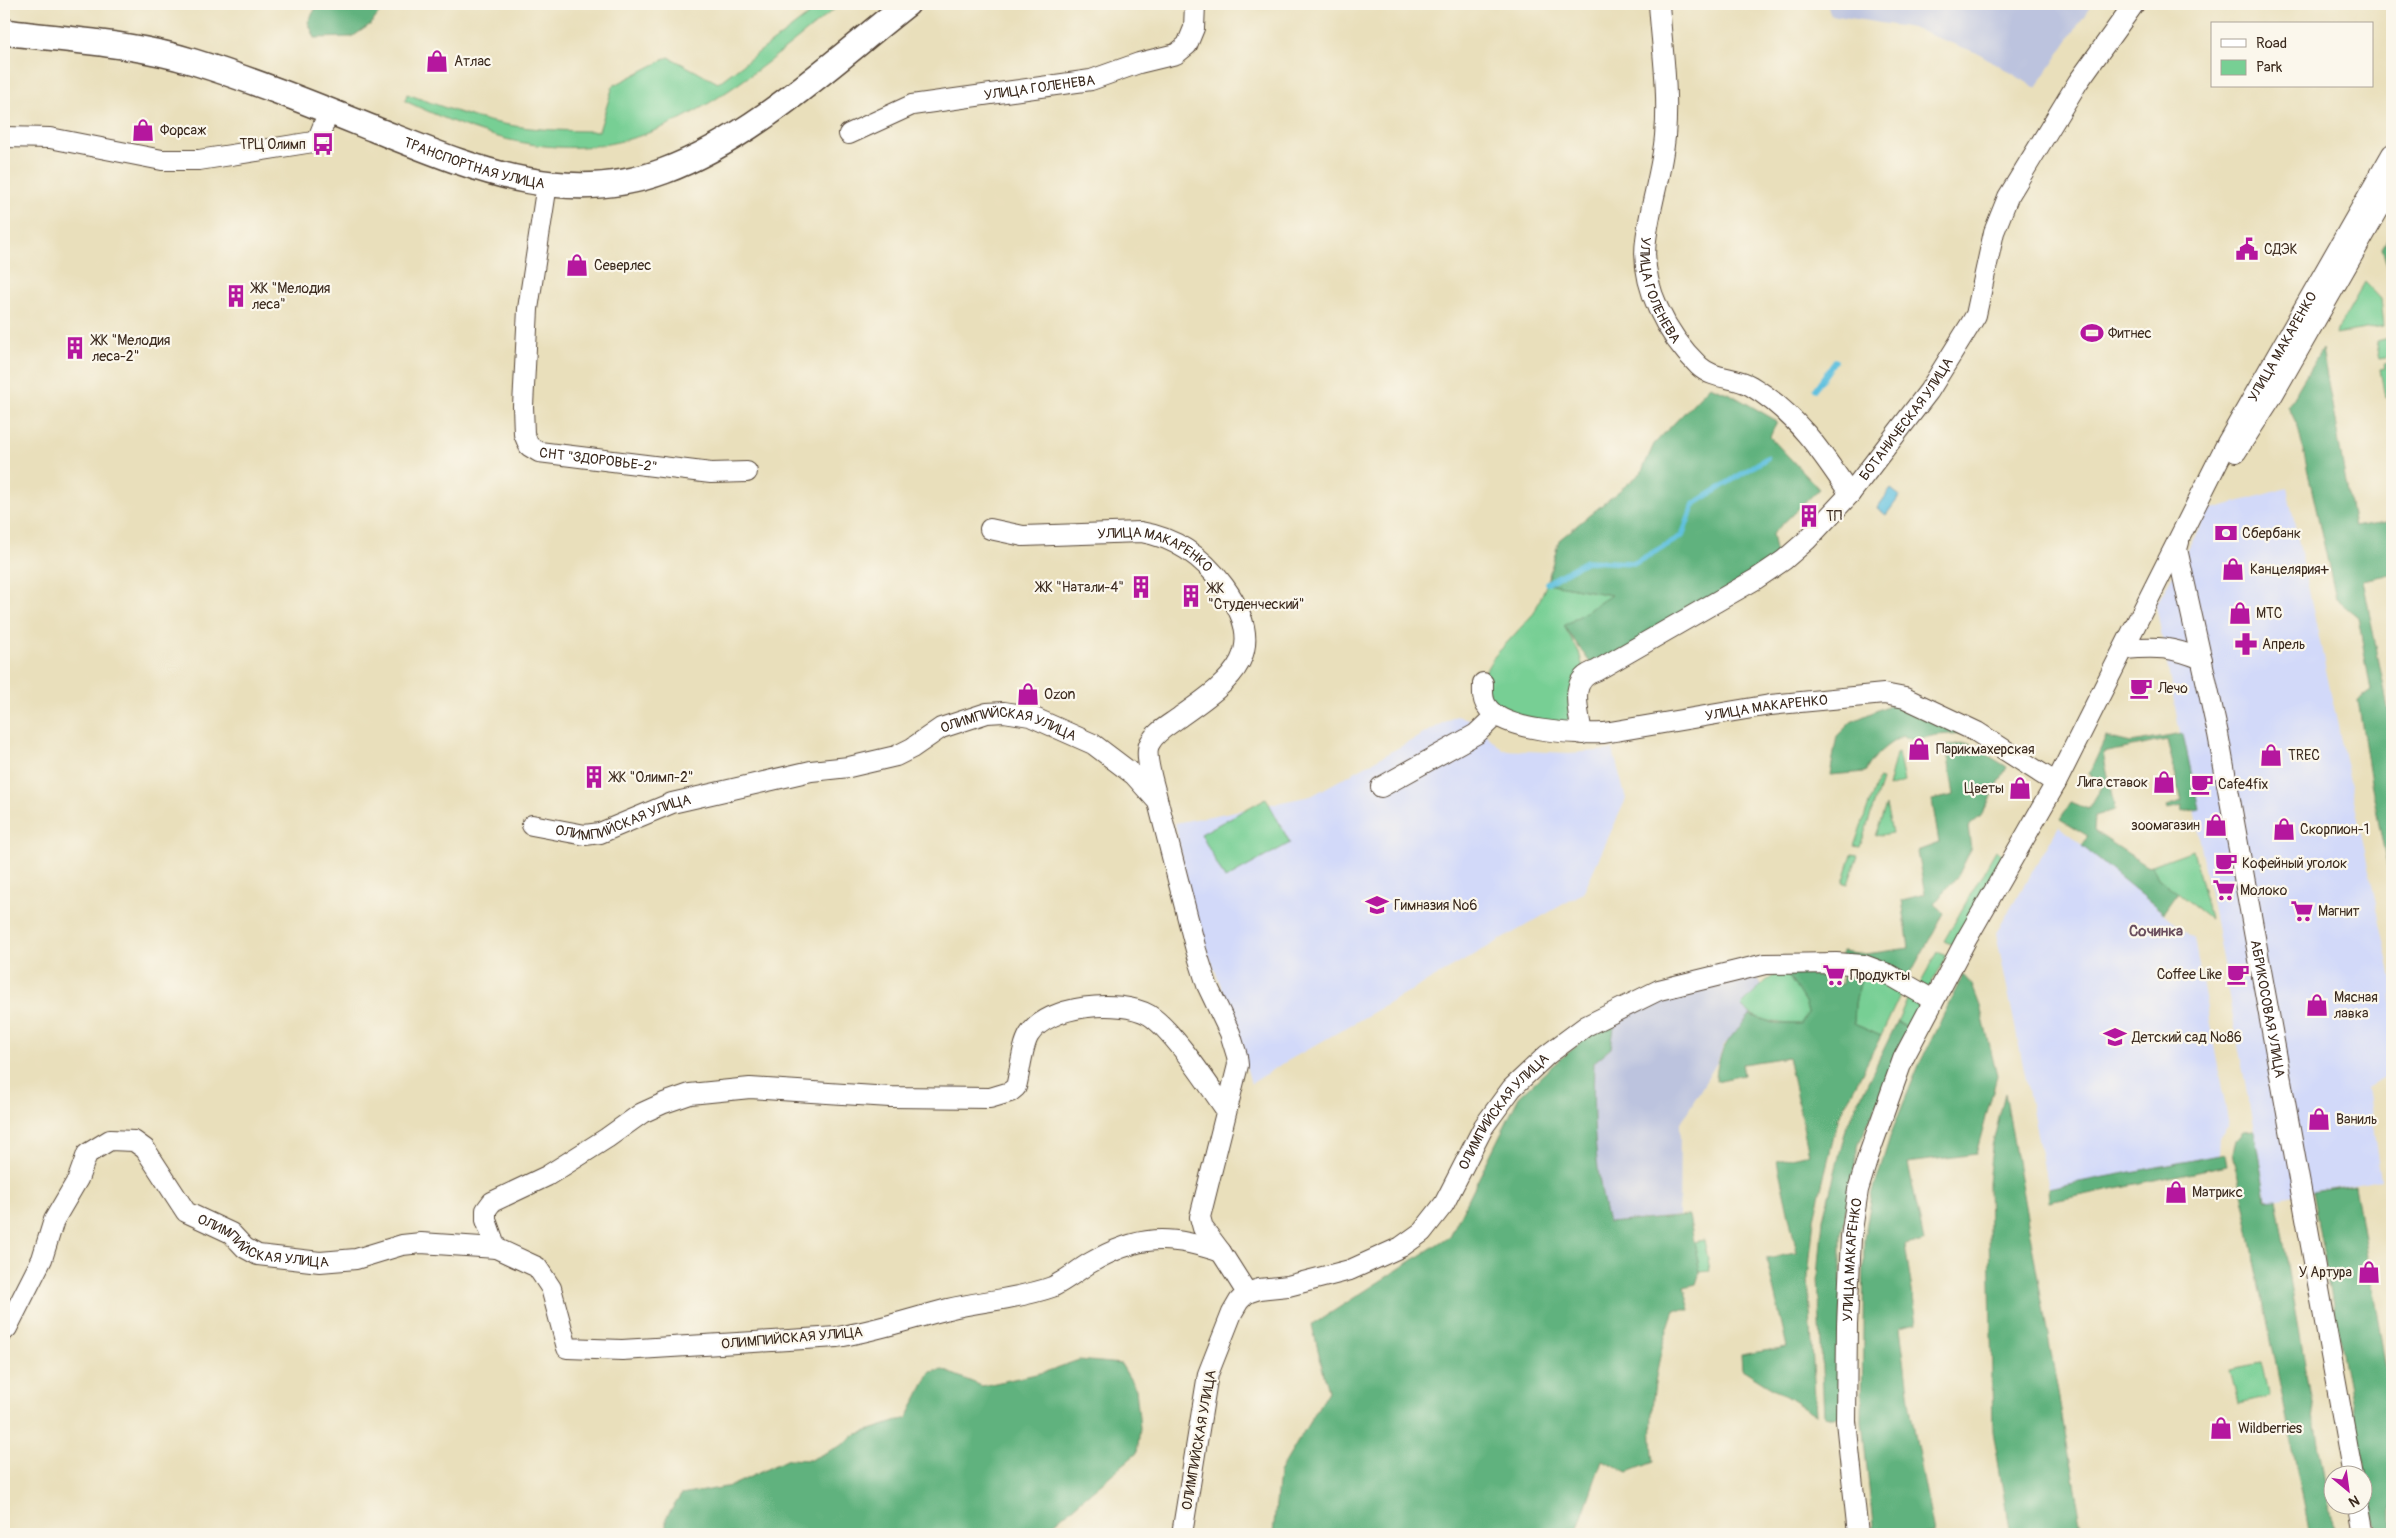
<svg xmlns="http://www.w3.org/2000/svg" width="2396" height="1538" font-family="Pangolin,sans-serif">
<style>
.built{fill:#d2d9f9}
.industrial{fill:#bcc3de}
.green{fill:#77cf94;stroke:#597c59}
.forest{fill:#61b27e;stroke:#4e6e4e}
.water{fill:#61c1df;stroke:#4e767e}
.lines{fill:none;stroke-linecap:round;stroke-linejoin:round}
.stream{stroke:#61c1df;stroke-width:5.5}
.minor-casing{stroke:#554536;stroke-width:22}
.major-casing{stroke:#554536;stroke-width:28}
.minor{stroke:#fff;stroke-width:20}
.major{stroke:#fff;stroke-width:25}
.labels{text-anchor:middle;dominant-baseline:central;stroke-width:4.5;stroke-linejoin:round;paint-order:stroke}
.poi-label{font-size:14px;fill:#3b2a1e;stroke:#fbf7ec;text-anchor:start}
.street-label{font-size:14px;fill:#3b2a1e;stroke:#fbf7ec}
.neighbourhood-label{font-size:15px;font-weight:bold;fill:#6a4f5f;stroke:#fbf7ec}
</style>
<rect width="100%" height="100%" fill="#fbf7ec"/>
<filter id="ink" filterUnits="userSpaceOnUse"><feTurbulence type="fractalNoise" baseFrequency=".02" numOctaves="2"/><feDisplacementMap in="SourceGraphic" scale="10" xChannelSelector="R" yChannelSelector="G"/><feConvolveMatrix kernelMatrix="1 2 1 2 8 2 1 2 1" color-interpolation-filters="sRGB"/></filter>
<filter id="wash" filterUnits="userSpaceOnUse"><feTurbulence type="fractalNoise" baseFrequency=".0096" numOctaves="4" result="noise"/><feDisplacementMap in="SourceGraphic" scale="20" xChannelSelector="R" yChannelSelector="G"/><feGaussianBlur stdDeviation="1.12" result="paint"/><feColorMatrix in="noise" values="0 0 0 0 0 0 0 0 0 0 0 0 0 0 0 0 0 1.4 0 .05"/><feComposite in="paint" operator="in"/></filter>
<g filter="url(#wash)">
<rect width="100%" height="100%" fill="#e9dfbb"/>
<g class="built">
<polygon points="2287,488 2392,978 2392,1072 2367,1088 2381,1179 2267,1200 2156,605 2209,510"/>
<polygon points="1456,716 1469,719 1503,750 1569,753 1613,750 1626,799 1583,893 1275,1068 1251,1084 1232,1015 1194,916 1175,823 1311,796"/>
<polygon points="2059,826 2194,939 2229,1125 2219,1138 2218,1155 2048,1188 1996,933"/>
</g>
<g class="industrial">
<polygon points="1827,4 2092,4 2036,88 1980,54 1912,28 1831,15"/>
<polygon points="1752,969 1768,996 1724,1045 1716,1064 1680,1124 1679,1216 1608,1223 1599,1189 1592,1114 1594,1062 1611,1048 1616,1014"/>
</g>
<g class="green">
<path d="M823,4h18c-82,64 -171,150 -284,143 -54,-3 -104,-24 -152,-46l2,-7c31,11 63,24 96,30 32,6 64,7 96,7l14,-45 56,-29 49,26z"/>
<polygon points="2365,282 2381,299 2384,326 2335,334"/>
<polygon points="2392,337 2392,356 2380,358 2376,341"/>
<polygon points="2392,363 2392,399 2391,399 2390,397 2385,398 2380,369 2385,368 2384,364"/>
<polygon points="1547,583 1612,595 1564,626 1579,652 1585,675 1582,734 1496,715 1483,683 1486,670 1493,658 1534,613"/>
<polygon points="1898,753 1904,782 1888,787 1896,754"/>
<polygon points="1878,779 1882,780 1860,847 1854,846"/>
<polygon points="1266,798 1290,843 1225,879 1201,834"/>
<polygon points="1886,805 1892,833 1875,836"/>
<polygon points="1996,850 2006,857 1953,945 1944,941"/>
<polygon points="2193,850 2210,918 2158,878 2152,865"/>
<polygon points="1852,854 1858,855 1848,884 1843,883"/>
<polygon points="1938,952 1946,956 1929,988 1920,984"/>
<path d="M1784,969l21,33 3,11 -7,11c-23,0 -44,-2 -60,-18l25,-25z"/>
<polygon points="1863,972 1902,991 1881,1036 1854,1024 1855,1003"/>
<polygon points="1908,997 1918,1005 1921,1011 1912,1029 1897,1022"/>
<polygon points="1704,1240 1710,1271 1700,1272 1694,1242"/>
<polygon points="2261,1363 2269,1397 2238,1404 2230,1369"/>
</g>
<g class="forest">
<polygon points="318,4 386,4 371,24 352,37 315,38 308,22"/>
<polygon points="2392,232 2392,283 2382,248"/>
<polygon points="2322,349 2354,527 2392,521 2392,574 2363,580 2392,729 2391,886 2371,782 2358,700 2371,691 2358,617 2336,599 2298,427 2288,406"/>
<polygon points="1710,386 1732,395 1777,421 1770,437 1819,489 1772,534 1775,550 1784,560 1596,671 1564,626 1611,595 1547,583 1559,540 1641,473 1654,444"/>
<path d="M1905,698l72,34 -40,3 -25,5 -9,-4c-17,9 -29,19 -38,36l-35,3 7,-39 14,-14z"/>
<polygon points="2183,734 2199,809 2183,812 2182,806 2167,809 2166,806 2182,801 2167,740 2103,753 2115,810 2095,816 2094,831 2147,866 2152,865 2158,878 2178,893 2164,913 2082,846 2088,836 2060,819 2071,802 2088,809 2104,784 2089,774 2106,737 2131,743"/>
<polygon points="1970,744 2007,767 1981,816 1968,827 1971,849 1959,874 1934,904 1944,913 1909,976 1841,957 1842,951 1866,954 1909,948 1902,900 1925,894 1917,851 1939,843 1932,800 1954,795 1946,745"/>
<path d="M1784,969h41v15h17l1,-15 20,3 -8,31 -1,21 27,12 -43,83 -24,99 -6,59 8,138 -74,-46 -1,-14 46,-8 -21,-89 31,-5 -20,-92 32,-7 -21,-97 -46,7 2,11 -28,6c1,-32 14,-43 34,-66l26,9h24l8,-11 -3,-11z"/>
<polygon points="1963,975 1972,985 1980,1006 1997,1076 1976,1154 1908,1163 1924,1241 1905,1245 1917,1323 1900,1327 1910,1408 1934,1534 1874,1534 1862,1421 1864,1239 1872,1195 1891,1134 1919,1065"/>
<path d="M1616,1014l-5,34 -17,14c-2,55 1,108 14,161l81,-7 11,56 -4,12 -12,3 6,23h-16c-18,49 -27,101 -20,152l-26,10 -26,-12 -26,74h-303l6,-61 49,-82 -16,-66 138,-89 69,-139 34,-32z"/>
<polygon points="1897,1022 1912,1029 1859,1143 1841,1235 1841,1414 1834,1418 1824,1416 1818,1276 1823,1219 1847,1125"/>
<polygon points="2005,1093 2083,1534 2010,1534 1993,1430 1988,1183 1992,1147"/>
<polygon points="2254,1131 2266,1199 2276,1198 2335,1534 2310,1534 2233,1152 2236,1140 2243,1132"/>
<polygon points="2225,1154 2227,1165 2049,1202 2048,1188"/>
<polygon points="2355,1185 2392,1404 2392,1534 2376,1534 2312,1192"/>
<polygon points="1079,1360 1121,1364 1136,1389 1140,1428 1137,1453 1047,1529 1046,1534 666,1534 666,1518 681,1495 731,1486 788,1459 810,1460 842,1445 855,1435 907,1418 930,1372 943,1370 982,1386 1045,1372"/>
</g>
<polygon class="water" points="1891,489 1900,496 1886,515 1877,508"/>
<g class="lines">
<g class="stream">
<polyline points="1815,389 1835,361"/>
<polyline points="1547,583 1586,561 1635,563 1682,536 1694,504 1767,458"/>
</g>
</g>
</g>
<g filter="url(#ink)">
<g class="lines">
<defs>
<g id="minor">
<path id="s1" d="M1659,4c3,44 10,88 6,132 -3,36 -15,69 -19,104 -6,46 21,95 53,126 15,14 35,10 52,20 44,26 71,66 99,108"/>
<path id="s2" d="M849,134l63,-29 179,-25 48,-17 37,-9 11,-9 7,-17 1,-24"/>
<polyline points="4,137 50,138 162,160 199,160 313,142 319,136 329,111"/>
<path id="s3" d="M547,184l-19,125 -5,97 1,28 5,12 10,6 172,21 36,-1"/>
<polyline points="2236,452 2271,398 2392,186"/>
<path id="s4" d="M990,529l33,7 118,-4c36,6 62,25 83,54 47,65 10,93 -43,130 -10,8 -25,15 -31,27 -7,11 4,42 7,55"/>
<path id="s5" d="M2179,542l-2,7 41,185 135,742"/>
<path d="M2124,649c34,-3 47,-2 78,10"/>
<path id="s6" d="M1483,683c0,8 -1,15 3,22 16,27 90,29 118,28l166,-28 114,-11 21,4 72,34 79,51"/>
<path id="s7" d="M1582,734c-3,-23 -15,-55 14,-63l160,-92 28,-19 23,-20 43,-46 79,-103 41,-66 6,-10 18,-83 14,-35 70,-115 56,-78"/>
<polyline points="1381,787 1476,734 1496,715"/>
<path id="s8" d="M532,825l53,10 15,-2 72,-30 139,-32 38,-4 47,-11 16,-8 29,-20 46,-15 17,-1 26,4 63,28 41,31 24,27 38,148 11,35 23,48 7,23 1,9 -38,152 3,11 18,24 26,41 -8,8 -7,12 -24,61 -26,160"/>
<path d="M1221,1252c-52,-18 -83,-17 -131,11 -12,7 -25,18 -38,24 -33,12 -71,14 -104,22 -38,10 -73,22 -111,28l-215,13 -55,-2 -16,-60 -14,-21 -41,-19 -10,-28v-10l6,-8 55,-26 60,-38 35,-25 22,-10 26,-9 60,-6 140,9 100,1 20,-6 6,-5c4,-14 6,-41 13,-52 18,-30 91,-37 120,-20 24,15 60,71 77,95"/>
<path id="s9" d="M1247,1293l12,-4 29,-3 62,-16 51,-23 21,-15 22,-28 40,-78 28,-38 35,-33 39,-29 73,-36 106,-26 71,-1 28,2 24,9 45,26"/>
<path id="s10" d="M4,1331l3,-3 35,-69 12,-39 24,-41 9,-25 23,-14 24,1 11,8 41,63 45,21 14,15 13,7 62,7 36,-3 46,-14 19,-2 75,5"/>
<polyline points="2359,1506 2364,1534"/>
<path id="s11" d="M1858,1534l-12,-113 1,-96 4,-88 7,-47 10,-33 35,-98 63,-119 90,-157 171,-340 165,-289"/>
</g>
<g id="major">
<path id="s12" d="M4,32c63,8 129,11 190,30 61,19 120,43 180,67 94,37 188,80 290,42 89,-33 169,-109 243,-167"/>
</g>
</defs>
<use href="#minor" class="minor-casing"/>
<use href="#major" class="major-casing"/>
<use href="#minor" class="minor"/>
<use href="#major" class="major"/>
</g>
</g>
<defs>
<symbol id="shop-bare" viewBox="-9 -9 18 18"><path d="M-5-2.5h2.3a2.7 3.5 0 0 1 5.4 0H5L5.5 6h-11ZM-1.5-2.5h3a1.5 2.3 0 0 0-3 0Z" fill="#b5179e" stroke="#fbf7ec" stroke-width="2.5" paint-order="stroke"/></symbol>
<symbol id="bus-bare" viewBox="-9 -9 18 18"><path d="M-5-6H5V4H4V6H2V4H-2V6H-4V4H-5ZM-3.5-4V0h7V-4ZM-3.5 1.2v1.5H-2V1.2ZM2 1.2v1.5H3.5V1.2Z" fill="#b5179e" stroke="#fbf7ec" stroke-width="2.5" paint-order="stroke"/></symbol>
<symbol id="civic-bare" viewBox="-9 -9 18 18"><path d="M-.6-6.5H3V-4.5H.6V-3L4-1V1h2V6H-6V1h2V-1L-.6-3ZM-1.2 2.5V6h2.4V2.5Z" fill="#b5179e" stroke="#fbf7ec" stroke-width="2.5" paint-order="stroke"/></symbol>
<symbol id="building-bare" viewBox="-9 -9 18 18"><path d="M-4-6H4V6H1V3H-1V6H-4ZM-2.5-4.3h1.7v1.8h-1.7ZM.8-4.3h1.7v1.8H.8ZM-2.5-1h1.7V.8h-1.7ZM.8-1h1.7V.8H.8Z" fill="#b5179e" stroke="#fbf7ec" stroke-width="2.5" paint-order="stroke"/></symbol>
<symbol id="stadium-bare" viewBox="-9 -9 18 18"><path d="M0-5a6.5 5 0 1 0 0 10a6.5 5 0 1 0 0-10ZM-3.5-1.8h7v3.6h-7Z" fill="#b5179e" stroke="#fbf7ec" stroke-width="2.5" paint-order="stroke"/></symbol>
<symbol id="bank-bare" viewBox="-9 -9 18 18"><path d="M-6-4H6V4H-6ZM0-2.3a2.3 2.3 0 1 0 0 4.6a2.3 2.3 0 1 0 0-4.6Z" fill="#b5179e" stroke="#fbf7ec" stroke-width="2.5" paint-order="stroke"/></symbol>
<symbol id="pharmacy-bare" viewBox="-9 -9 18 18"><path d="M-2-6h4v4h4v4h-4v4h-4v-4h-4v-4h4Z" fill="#b5179e" stroke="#fbf7ec" stroke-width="2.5" paint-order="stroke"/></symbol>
<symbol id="cafe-bare" viewBox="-9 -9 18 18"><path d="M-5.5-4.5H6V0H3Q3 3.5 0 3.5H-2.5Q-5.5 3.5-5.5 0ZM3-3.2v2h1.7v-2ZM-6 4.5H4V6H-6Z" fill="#b5179e" stroke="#fbf7ec" stroke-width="2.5" paint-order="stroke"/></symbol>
<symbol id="supermarket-bare" viewBox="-9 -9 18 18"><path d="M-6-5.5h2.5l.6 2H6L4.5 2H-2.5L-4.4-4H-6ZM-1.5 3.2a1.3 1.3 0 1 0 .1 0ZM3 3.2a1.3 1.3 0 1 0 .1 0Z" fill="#b5179e" stroke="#fbf7ec" stroke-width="2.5" paint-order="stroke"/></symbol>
<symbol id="university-bare" viewBox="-9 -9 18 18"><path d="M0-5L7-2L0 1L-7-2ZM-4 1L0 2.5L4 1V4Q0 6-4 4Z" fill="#b5179e" stroke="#fbf7ec" stroke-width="2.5" paint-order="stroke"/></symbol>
<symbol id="school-bare" viewBox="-9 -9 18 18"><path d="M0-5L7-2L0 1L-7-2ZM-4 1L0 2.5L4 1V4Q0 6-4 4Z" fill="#b5179e" stroke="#fbf7ec" stroke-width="2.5" paint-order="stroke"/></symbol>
</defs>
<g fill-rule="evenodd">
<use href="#shop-bare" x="421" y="45" width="32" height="32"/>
<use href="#shop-bare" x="127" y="114" width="32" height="32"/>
<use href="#bus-bare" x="307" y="128" width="32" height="32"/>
<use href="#civic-bare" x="2231" y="233" width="32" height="32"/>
<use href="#shop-bare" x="561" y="249" width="32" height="32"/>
<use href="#building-bare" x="220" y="280" width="32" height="32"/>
<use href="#stadium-bare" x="2076" y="317" width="32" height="32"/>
<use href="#building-bare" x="59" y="332" width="32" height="32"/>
<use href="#building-bare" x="1793" y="500" width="32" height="32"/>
<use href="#bank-bare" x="2210" y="517" width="32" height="32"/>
<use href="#shop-bare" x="2217" y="553" width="32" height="32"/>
<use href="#building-bare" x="1125" y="571" width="32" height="32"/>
<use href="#building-bare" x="1175" y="580" width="32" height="32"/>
<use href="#shop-bare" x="2224" y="597" width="32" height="32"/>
<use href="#pharmacy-bare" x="2230" y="628" width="32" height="32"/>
<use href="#cafe-bare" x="2125" y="672" width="32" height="32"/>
<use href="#shop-bare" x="1012" y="678" width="32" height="32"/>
<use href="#shop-bare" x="1903" y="733" width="32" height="32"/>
<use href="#shop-bare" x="2255" y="739" width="32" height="32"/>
<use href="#building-bare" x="578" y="761" width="32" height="32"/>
<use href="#shop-bare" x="2148" y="766" width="32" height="32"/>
<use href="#cafe-bare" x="2186" y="768" width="32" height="32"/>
<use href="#shop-bare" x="2004" y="772" width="32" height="32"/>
<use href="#shop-bare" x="2200" y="809" width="32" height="32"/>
<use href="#shop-bare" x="2268" y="813" width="32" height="32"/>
<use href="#cafe-bare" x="2210" y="847" width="32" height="32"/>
<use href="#supermarket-bare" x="2208" y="874" width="32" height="32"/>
<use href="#university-bare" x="1361" y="889" width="32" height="32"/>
<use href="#supermarket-bare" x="2286" y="895" width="32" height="32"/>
<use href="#cafe-bare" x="2222" y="958" width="32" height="32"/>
<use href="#supermarket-bare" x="1818" y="959" width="32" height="32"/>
<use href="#shop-bare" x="2301" y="989" width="32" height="32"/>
<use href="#school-bare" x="2099" y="1021" width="32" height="32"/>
<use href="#shop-bare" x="2303" y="1103" width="32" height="32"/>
<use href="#shop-bare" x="2160" y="1176" width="32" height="32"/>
<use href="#shop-bare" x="2353" y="1256" width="32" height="32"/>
<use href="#shop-bare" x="2205" y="1412" width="32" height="32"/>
</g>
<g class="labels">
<g class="poi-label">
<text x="454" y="61">Атлас</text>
<text x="160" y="130">Форсаж</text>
<text x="306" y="144" text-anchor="end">ТРЦ Олимп</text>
<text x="2264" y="249">СДЭК</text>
<text x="594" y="265">Северлес</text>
<text x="252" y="288">ЖК "Мелодия<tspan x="252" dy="16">леса"</tspan></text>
<text x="2108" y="333">Фитнес</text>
<text x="92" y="340">ЖК "Мелодия<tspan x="92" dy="16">леса-2"</tspan></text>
<text x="1826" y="516">ТП</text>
<text x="2242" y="533">Сбербанк</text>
<text x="2250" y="569">Канцелярия+</text>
<text x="1124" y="587" text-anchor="end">ЖК "Натали-4"</text>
<text x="1208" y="588">ЖК<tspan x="1208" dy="16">"Студенческий"</tspan></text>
<text x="2256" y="613">МТС</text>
<text x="2262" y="644">Апрель</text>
<text x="2158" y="688">Лечо</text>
<text x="1044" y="694">Ozon</text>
<text x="1936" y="749">Парикмахерская</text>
<text x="2288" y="755">TREC</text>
<text x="610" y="777">ЖК "Олимп-2"</text>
<text x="2148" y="782" text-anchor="end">Лига ставок</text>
<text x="2218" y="784">Cafe4fix</text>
<text x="2004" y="788" text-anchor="end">Цветы</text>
<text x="2200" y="825" text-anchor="end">зоомагазин</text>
<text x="2300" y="829">Скорпион-1</text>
<text x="2242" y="863">Кофейный уголок</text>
<text x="2240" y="890">Молоко</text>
<text x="1394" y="905">Гимназия №6</text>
<text x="2318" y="911">Магнит</text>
<text x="2222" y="974" text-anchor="end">Coffee Like</text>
<text x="1850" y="975">Продукты</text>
<text x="2334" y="997">Мясная<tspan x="2334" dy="16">лавка</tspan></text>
<text x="2132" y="1037">Детский сад №86</text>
<text x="2336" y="1119">Ваниль</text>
<text x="2192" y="1192">Матрикс</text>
<text x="2352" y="1272" text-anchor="end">У Артура</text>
<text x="2238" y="1428">Wildberries</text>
</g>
<g class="street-label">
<text stroke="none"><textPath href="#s2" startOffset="198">УЛИЦА ГОЛЕНЕВА</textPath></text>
<text stroke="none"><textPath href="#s12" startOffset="491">ТРАНСПОРТНАЯ УЛИЦА</textPath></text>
<text stroke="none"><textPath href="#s1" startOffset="291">УЛИЦА ГОЛЕНЕВА</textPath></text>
<text stroke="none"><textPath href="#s11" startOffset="1291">УЛИЦА МАКАРЕНКО</textPath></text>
<text stroke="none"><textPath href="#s7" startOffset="478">БОТАНИЧЕСКАЯ УЛИЦА</textPath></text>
<text stroke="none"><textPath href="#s3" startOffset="336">СНТ "ЗДОРОВЬЕ-2"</textPath></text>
<text stroke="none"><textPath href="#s4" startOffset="170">УЛИЦА МАКАРЕНКО</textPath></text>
<text stroke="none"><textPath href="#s6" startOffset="312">УЛИЦА МАКАРЕНКО</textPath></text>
<text stroke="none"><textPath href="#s8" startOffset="500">ОЛИМПИЙСКАЯ УЛИЦА</textPath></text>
<text stroke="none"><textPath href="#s8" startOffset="95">ОЛИМПИЙСКАЯ УЛИЦА</textPath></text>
<text stroke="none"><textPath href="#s5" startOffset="476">АБРИКОСОВАЯ УЛИЦА</textPath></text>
<text stroke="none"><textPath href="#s9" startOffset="334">ОЛИМПИЙСКАЯ УЛИЦА</textPath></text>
<text stroke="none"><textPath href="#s10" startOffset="421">ОЛИМПИЙСКАЯ УЛИЦА</textPath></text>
<text stroke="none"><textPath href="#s11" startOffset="275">УЛИЦА МАКАРЕНКО</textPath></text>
<text transform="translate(792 1338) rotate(-5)">ОЛИМПИЙСКАЯ УЛИЦА</text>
<text transform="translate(1199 1440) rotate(-80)">ОЛИМПИЙСКАЯ УЛИЦА</text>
</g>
<g class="neighbourhood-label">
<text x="2156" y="931">Сочинка</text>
</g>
</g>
<rect width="2396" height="1538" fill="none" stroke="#fbf7ec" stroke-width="20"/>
<rect x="2211" y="22" width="162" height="65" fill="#fbf7ec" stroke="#aea59a"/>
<rect x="2221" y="39" width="25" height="8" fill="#ffffff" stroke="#aea59a"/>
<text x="2256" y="48" font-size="15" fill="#3b2a1e">Road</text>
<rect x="2221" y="60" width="25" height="15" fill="#77cf94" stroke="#aea59a"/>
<text x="2256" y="72" font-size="15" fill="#3b2a1e">Park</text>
<g transform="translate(2348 1490) rotate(151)"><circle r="24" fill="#fbf7ec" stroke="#aea59a"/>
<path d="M0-4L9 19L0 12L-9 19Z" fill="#b5179e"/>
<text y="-8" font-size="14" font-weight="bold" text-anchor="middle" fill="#3b2a1e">N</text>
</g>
</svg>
